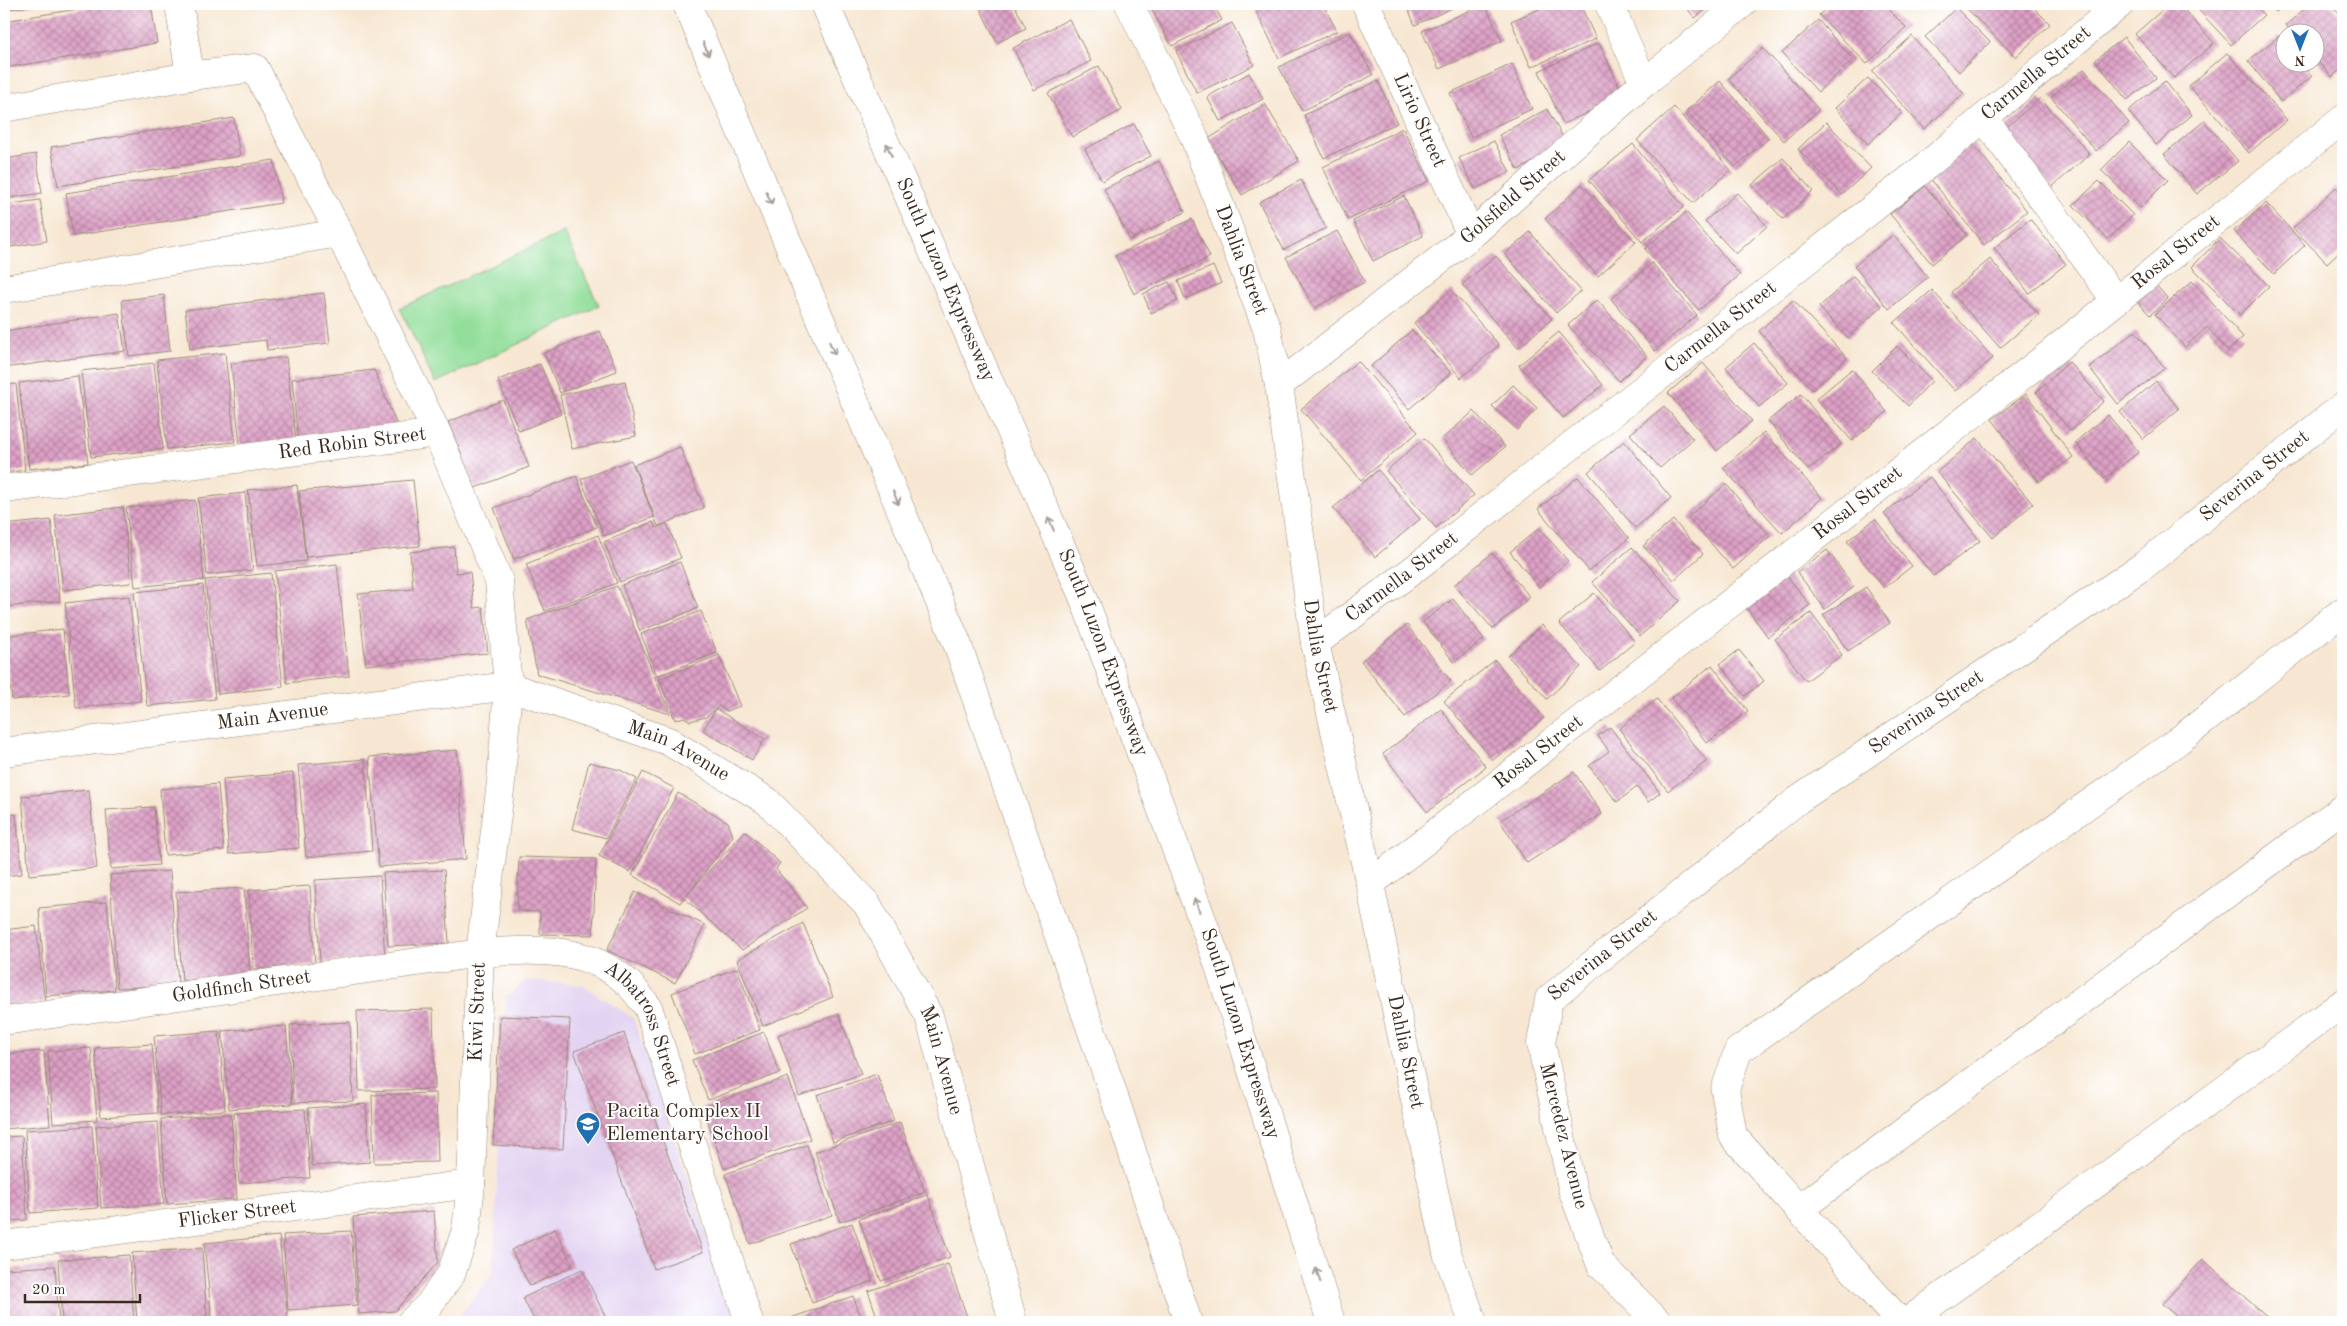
<svg xmlns="http://www.w3.org/2000/svg" width="2347" height="1326" font-family="'Old Standard TT',serif">
<style>
.built{fill:#e3d3f2}
.park{fill:#92de9a;stroke:#66845c}
.building{fill:url(#building-cross-hatch)}
.lines{fill:none;stroke-linecap:round;stroke-linejoin:round}
.minor-casing{stroke:#998878;stroke-width:29}
.tertiary-casing{stroke:#998878;stroke-width:29}
.motorway-casing{stroke:#998878;stroke-width:29}
.minor{stroke:#fff;stroke-width:28}
.tertiary{stroke:#fff;stroke-width:28}
.motorway{stroke:#fff;stroke-width:28}
.oneway{stroke:#a79f9a}
.labels{text-anchor:middle;dominant-baseline:central;stroke-width:4;stroke-linejoin:round;paint-order:stroke}
.street-label{font-size:20px;fill:#3b2a1e;stroke:#fff}
.poi-label{font-size:20px;fill:#3b2a1e;stroke:#fff;text-anchor:start}
</style>
<defs>
<pattern id="building-cross-hatch" width="8" height="8" patternUnits="userSpaceOnUse" patternTransform="scale(1.25)"><rect width="8" height="8" fill="#dda0c6"/><path d="M0 0l8 8M0 8l8-8" fill="none" stroke="#b483a0"/></pattern>
</defs>
<rect width="100%" height="100%" fill="#fff"/>
<filter id="ink" filterUnits="userSpaceOnUse"><feTurbulence type="fractalNoise" baseFrequency=".02" numOctaves="2"/><feDisplacementMap in="SourceGraphic" scale="10" xChannelSelector="R" yChannelSelector="G"/><feConvolveMatrix kernelMatrix="1 2 1 2 8 2 1 2 1" color-interpolation-filters="sRGB"/></filter>
<filter id="wash" filterUnits="userSpaceOnUse"><feTurbulence type="fractalNoise" baseFrequency=".0096" numOctaves="4" result="noise"/><feDisplacementMap in="SourceGraphic" scale="20" xChannelSelector="R" yChannelSelector="G"/><feGaussianBlur stdDeviation="1.12" result="paint"/><feColorMatrix in="noise" values="0 0 0 0 0 0 0 0 0 0 0 0 0 0 0 0 0 1.4 0 .05"/><feComposite in="paint" operator="in"/></filter>
<g filter="url(#wash)">
<rect width="100%" height="100%" fill="#f7e7d2"/>
<polygon class="built" points="526,980 582,985 633,1018 737,1322 455,1322 493,1272 506,997"/>
<polygon class="park" points="564,232 599,306 435,383 400,308"/>
<g id="blocks">
<g class="building">
<polygon points="4,4 35,4 35,5 4,10"/>
<polygon points="109,4 151,4 157,43 4,68 4,21"/>
<polygon points="978,4 1014,4 1026,28 997,43"/>
<polygon points="1149,4 1213,4 1222,20 1172,46"/>
<polygon points="1272,4 1323,4 1337,31 1279,58 1256,11"/>
<polygon points="1412,4 1461,4 1415,25 1407,6"/>
<polygon points="1485,4 1502,41 1439,69 1422,31"/>
<polygon points="1551,4 1580,4 1596,39 1531,67 1511,21"/>
<polygon points="1683,4 1713,4 1695,18"/>
<polygon points="1831,4 1883,4 1906,27 1867,64 1819,15"/>
<polygon points="1973,4 2030,4 2050,24 2016,57 1968,10"/>
<polygon points="2169,4 2179,4 2214,43 2174,78 2135,34"/>
<polygon points="2193,4 2253,4 2264,15 2231,45"/>
<polygon points="2269,4 2286,4 2276,12"/>
<polygon points="2310,4 2330,4 2343,18 2343,67 2332,77 2314,57 2314,32 2292,32 2286,25"/>
<polygon points="1956,8 1990,42 1959,72 1925,37"/>
<polygon points="1069,19 1091,61 1034,90 1013,48"/>
<polygon points="1818,20 1853,60 1818,92 1782,53"/>
<polygon points="1232,23 1254,65 1197,93 1176,51"/>
<polygon points="1350,32 1373,75 1302,111 1279,67"/>
<polygon points="1912,36 1964,94 1924,129 1872,71"/>
<polygon points="2279,36 2284,42 2284,62 2301,62 2312,76 2281,102 2248,61"/>
<polygon points="2124,37 2156,78 2127,100 2095,60"/>
<polygon points="1599,43 1624,96 1563,124 1539,71"/>
<polygon points="1763,48 1819,110 1784,141 1728,79"/>
<polygon points="2227,53 2287,120 2249,153 2189,86"/>
<polygon points="1512,64 1532,109 1471,137 1450,93"/>
<polygon points="1099,66 1122,110 1072,137 1048,93"/>
<polygon points="2084,69 2129,123 2096,151 2051,97"/>
<polygon points="1249,73 1263,99 1220,121 1207,97"/>
<polygon points="1868,78 1902,113 1868,144 1835,108"/>
<polygon points="1378,81 1397,123 1324,158 1304,115"/>
<polygon points="1720,81 1769,138 1735,167 1686,111"/>
<polygon points="2165,81 2192,115 2156,145 2128,111"/>
<polygon points="2040,98 2090,154 2051,188 2001,132"/>
<polygon points="1265,104 1299,161 1242,195 1208,139"/>
<polygon points="1674,107 1731,170 1693,203 1637,140"/>
<polygon points="1547,109 1567,144 1518,170 1499,135"/>
<polygon points="234,118 240,156 58,186 51,147"/>
<polygon points="2204,121 2238,161 2197,194 2164,154"/>
<polygon points="1826,122 1871,168 1842,195 1798,149"/>
<polygon points="1134,124 1151,156 1102,181 1085,149"/>
<polygon points="1403,128 1429,181 1348,220 1323,167"/>
<polygon points="1494,141 1510,172 1475,189 1459,158"/>
<polygon points="2129,142 2168,180 2140,208 2101,170"/>
<polygon points="1972,143 2027,211 1984,245 1929,177"/>
<polygon points="1633,144 1684,207 1642,242 1589,180"/>
<polygon points="36,154 42,193 4,199 4,159"/>
<polygon points="1783,158 1813,191 1783,219 1752,185"/>
<polygon points="274,160 281,203 73,236 66,193"/>
<polygon points="1159,161 1185,212 1130,240 1104,189"/>
<polygon points="1301,180 1326,228 1284,250 1259,202"/>
<polygon points="2099,181 2133,215 2108,239 2073,205"/>
<polygon points="1582,184 1636,242 1598,276 1545,219"/>
<polygon points="1925,186 1967,235 1932,264 1890,214"/>
<polygon points="2336,187 2343,195 2343,248 2327,263 2293,228"/>
<polygon points="1737,193 1767,226 1736,254 1705,221"/>
<polygon points="1404,196 1423,236 1373,261 1353,221"/>
<polygon points="40,200 47,241 4,248 4,205"/>
<polygon points="2266,203 2305,245 2274,274 2234,231"/>
<polygon points="1686,212 1740,275 1699,310 1645,249"/>
<polygon points="1192,219 1210,257 1134,294 1115,256"/>
<polygon points="2030,219 2066,264 2029,293 1994,248"/>
<polygon points="1337,231 1365,282 1314,308 1286,257"/>
<polygon points="1530,232 1581,291 1556,313 1505,254"/>
<polygon points="1893,235 1928,277 1889,309 1854,266"/>
<polygon points="2220,238 2269,286 2240,315 2192,267"/>
<polygon points="1496,256 1552,319 1518,348 1462,285"/>
<polygon points="1990,259 2039,315 2000,348 1951,292"/>
<polygon points="1652,263 1697,315 1655,351 1611,299"/>
<polygon points="1213,266 1221,283 1185,299 1178,281"/>
<polygon points="1853,276 1882,306 1848,338 1819,307"/>
<polygon points="2150,278 2168,299 2150,315 2131,295"/>
<polygon points="2192,281 2243,337 2228,351 2207,327 2185,347 2155,314"/>
<polygon points="1169,282 1178,301 1151,313 1143,294"/>
<polygon points="1451,290 1499,345 1461,378 1414,323"/>
<polygon points="1932,290 1993,358 1955,391 1894,323"/>
<polygon points="324,293 330,343 267,350 266,340 190,349 185,310"/>
<polygon points="164,295 170,351 129,356 122,300"/>
<polygon points="1597,300 1647,356 1619,381 1568,325"/>
<polygon points="1793,300 1847,358 1813,390 1759,331"/>
<polygon points="119,313 125,351 4,368 4,331"/>
<polygon points="1412,330 1451,373 1409,409 1371,366"/>
<polygon points="600,331 617,371 560,393 544,353"/>
<polygon points="2135,331 2165,368 2118,404 2089,367"/>
<polygon points="1559,332 1603,385 1563,418 1519,365"/>
<polygon points="1754,343 1788,383 1759,407 1726,367"/>
<polygon points="1897,346 1932,381 1908,406 1872,371"/>
<polygon points="225,353 235,442 167,449 157,360"/>
<polygon points="286,357 296,439 240,445 231,363"/>
<polygon points="1358,361 1418,432 1361,480 1301,409"/>
<polygon points="2069,362 2104,401 2071,431 2036,392"/>
<polygon points="154,363 163,449 91,457 81,371"/>
<polygon points="1703,363 1752,421 1717,451 1668,393"/>
<polygon points="540,364 561,414 519,431 498,380"/>
<polygon points="1852,369 1887,412 1852,441 1816,399"/>
<polygon points="374,370 399,430 298,441 292,379"/>
<polygon points="78,376 88,463 29,469 19,383"/>
<polygon points="625,381 636,436 572,449 560,395"/>
<polygon points="2156,381 2179,409 2143,439 2120,412"/>
<polygon points="16,384 25,470 4,473 4,385"/>
<polygon points="1513,385 1537,408 1517,430 1492,406"/>
<polygon points="1801,394 1841,444 1808,470 1768,421"/>
<polygon points="2026,394 2073,457 2039,482 1992,419"/>
<polygon points="503,400 529,467 475,488 448,422"/>
<polygon points="1664,406 1693,439 1660,468 1630,434"/>
<polygon points="1474,411 1505,447 1472,475 1442,439"/>
<polygon points="2108,415 2139,452 2104,479 2075,442"/>
<polygon points="1764,432 1822,498 1782,533 1723,468"/>
<polygon points="1424,438 1474,495 1436,528 1386,471"/>
<polygon points="1977,438 2033,504 1993,538 1937,472"/>
<polygon points="1624,441 1671,498 1635,528 1588,472"/>
<polygon points="680,447 704,508 658,526 634,465"/>
<polygon points="631,460 654,517 604,536 581,479"/>
<polygon points="1378,470 1420,519 1375,557 1333,508"/>
<polygon points="576,476 597,527 514,559 494,508"/>
<polygon points="1578,477 1629,538 1589,571 1538,509"/>
<polygon points="1930,477 1980,541 1933,576 1884,513"/>
<polygon points="413,480 420,546 306,557 299,491"/>
<polygon points="1726,484 1770,536 1733,569 1688,517"/>
<polygon points="297,485 306,561 257,566 248,490"/>
<polygon points="245,493 253,570 207,575 198,498"/>
<polygon points="195,500 204,580 135,587 126,508"/>
<polygon points="123,507 131,583 63,590 55,515"/>
<polygon points="1875,519 1912,566 1884,588 1847,541"/>
<polygon points="51,520 60,601 4,607 4,525"/>
<polygon points="1673,520 1703,554 1674,580 1643,546"/>
<polygon points="653,522 656,528 667,524 681,558 620,582 604,542"/>
<polygon points="1539,528 1568,561 1539,587 1510,552"/>
<polygon points="598,535 617,583 545,611 526,564"/>
<polygon points="454,547 456,573 470,572 474,608 483,607 488,653 366,665 358,594 413,589 410,552"/>
<polygon points="1632,547 1680,601 1640,636 1592,582"/>
<polygon points="1827,550 1854,587 1825,609 1797,572"/>
<polygon points="1492,553 1530,597 1493,629 1454,585"/>
<polygon points="680,562 698,608 640,631 622,585"/>
<polygon points="337,564 349,676 287,683 275,571"/>
<polygon points="271,573 283,687 218,694 205,580"/>
<polygon points="1787,575 1810,605 1768,637 1745,606"/>
<polygon points="203,585 215,699 147,706 134,592"/>
<polygon points="617,586 670,714 537,674 527,620"/>
<polygon points="1866,587 1890,623 1848,651 1823,615"/>
<polygon points="1594,593 1635,642 1600,671 1559,623"/>
<polygon points="129,596 141,701 76,708 65,603"/>
<polygon points="1453,599 1484,639 1454,662 1423,622"/>
<polygon points="701,611 717,653 657,676 641,634"/>
<polygon points="1811,613 1842,655 1806,681 1775,639"/>
<polygon points="1407,625 1451,681 1405,717 1361,661"/>
<polygon points="1542,625 1581,667 1547,699 1508,656"/>
<polygon points="63,629 69,694 12,700 4,636"/>
<polygon points="1739,650 1764,681 1745,696 1720,664"/>
<polygon points="719,655 740,706 727,711 719,706 706,717 690,721 684,717 675,720 659,679"/>
<polygon points="1495,660 1544,718 1493,760 1444,701"/>
<polygon points="1712,665 1748,711 1707,743 1671,698"/>
<polygon points="4,689 8,717 4,717"/>
<polygon points="1657,699 1707,761 1668,791 1619,729"/>
<polygon points="716,709 765,739 752,760 703,730"/>
<polygon points="1441,709 1486,767 1427,812 1383,754"/>
<polygon points="1610,727 1660,793 1648,802 1637,787 1617,802 1589,766 1609,751 1598,736"/>
<polygon points="457,750 466,859 379,867 369,757"/>
<polygon points="365,759 372,851 306,857 298,765"/>
<polygon points="589,762 620,770 637,779 606,838 572,829"/>
<polygon points="643,772 674,788 630,872 599,856"/>
<polygon points="1574,772 1602,814 1527,863 1500,821"/>
<polygon points="293,773 299,848 229,854 223,779"/>
<polygon points="218,784 224,850 165,855 160,789"/>
<polygon points="89,790 97,868 29,875 22,796"/>
<polygon points="678,793 728,822 733,836 686,896 745,831 780,863 776,869 807,908 742,950 684,898 680,903 632,875"/>
<polygon points="154,807 159,865 111,869 106,810"/>
<polygon points="16,814 22,874 4,876 4,815"/>
<polygon points="519,857 596,859 593,935 540,934 540,912 517,911"/>
<polygon points="444,870 449,943 388,946 383,873"/>
<polygon points="170,871 178,985 117,988 110,875"/>
<polygon points="380,876 385,959 320,962 315,880"/>
<polygon points="310,886 315,965 253,969 249,890"/>
<polygon points="244,888 250,976 182,981 176,892"/>
<polygon points="635,892 705,925 675,983 607,950"/>
<polygon points="107,902 115,990 46,996 39,908"/>
<polygon points="803,923 833,997 763,1026 737,960"/>
<polygon points="36,926 45,1002 4,1007 4,930"/>
<polygon points="737,968 760,1030 695,1054 672,993"/>
<polygon points="433,1009 435,1089 359,1091 357,1011"/>
<polygon points="839,1014 861,1074 799,1096 778,1035"/>
<polygon points="500,1016 570,1019 563,1149 493,1145"/>
<polygon points="350,1022 353,1101 293,1103 290,1025"/>
<polygon points="286,1026 292,1104 229,1109 222,1031"/>
<polygon points="219,1031 225,1110 161,1115 154,1036"/>
<polygon points="764,1032 780,1073 708,1100 692,1060"/>
<polygon points="624,1033 703,1252 654,1269 574,1051"/>
<polygon points="152,1044 158,1113 101,1117 95,1048"/>
<polygon points="91,1048 97,1120 53,1123 48,1051"/>
<polygon points="44,1051 50,1125 4,1129 4,1054"/>
<polygon points="877,1074 894,1121 833,1142 817,1095"/>
<polygon points="788,1077 810,1139 724,1169 703,1107"/>
<polygon points="436,1093 438,1162 374,1163 372,1095"/>
<polygon points="366,1104 370,1162 312,1166 308,1108"/>
<polygon points="305,1109 310,1178 239,1183 234,1113"/>
<polygon points="231,1114 237,1199 167,1204 161,1119"/>
<polygon points="158,1122 164,1204 101,1208 96,1126"/>
<polygon points="900,1122 925,1192 840,1222 815,1152"/>
<polygon points="92,1126 98,1208 30,1213 25,1130"/>
<polygon points="22,1136 27,1220 4,1221 4,1137"/>
<polygon points="807,1145 832,1215 750,1244 725,1174"/>
<polygon points="928,1195 950,1257 881,1281 859,1219"/>
<polygon points="434,1211 438,1262 395,1311 359,1314 353,1217"/>
<polygon points="852,1223 873,1281 812,1303 791,1244"/>
<polygon points="555,1229 573,1266 530,1286 511,1250"/>
<polygon points="351,1231 357,1305 288,1310 283,1235"/>
<polygon points="279,1236 288,1319 254,1322 212,1322 204,1243"/>
<polygon points="202,1248 207,1322 137,1322 132,1253"/>
<polygon points="129,1255 134,1322 62,1322 58,1260"/>
<polygon points="2203,1259 2272,1322 2183,1322 2162,1304"/>
<polygon points="948,1264 969,1322 879,1322 868,1291"/>
<polygon points="55,1266 59,1322 4,1322 4,1269"/>
<polygon points="582,1269 608,1322 535,1322 523,1298"/>
<polygon points="853,1296 863,1322 792,1322 791,1318"/>
</g>
</g>
</g>
<g filter="url(#ink)">
<use href="#blocks" fill-opacity="0" stroke="#998878" stroke-width="1"/>
<g class="lines">
<defs>
<g id="minor">
<polyline points="179,4 190,76"/>
<path id="s1" d="M1129,4l65,133 73,192 12,56 36,258 55,241 77,369 26,69"/>
<path id="s2" d="M1366,4l105,231"/>
<polyline points="1609,4 1644,83"/>
<polyline points="4,108 190,76 255,68 339,233 437,433 499,581 508,686 501,782 480,953 471,1184 466,1230 451,1274 428,1306 411,1322"/>
<polyline points="1984,118 2116,301"/>
<polyline points="4,289 339,233"/>
<path id="s3" d="M1279,385l192,-150 173,-152 98,-79"/>
<path id="s4" d="M4,489l433,-56"/>
<path id="s5" d="M1315,643l98,-73 506,-398 201,-168"/>
<path id="s6" d="M1370,884l676,-527 297,-238"/>
<path id="s7" d="M4,1021l476,-68c53,-3 107,-9 149,31 7,7 13,16 19,23l101,315"/>
<polyline points="1799,1209 2343,808"/>
<path id="s8" d="M4,1245l467,-61"/>
<path id="s9" d="M1658,1322l-57,-57 -28,-73 -32,-149 8,-44 249,-199 345,-234 200,-160"/>
<polyline points="1900,1322 1733,1136 1725,1090 1738,1051 2178,741 2343,611"/>
<polyline points="1907,1322 2343,1003"/>
</g>
<g id="tertiary">
<path id="s10" d="M4,752l504,-66 160,55 99,60 100,103 62,112 84,306"/>
</g>
<g id="motorway">
<polyline points="687,4 957,643 1110,1084 1188,1322"/>
<path id="s11" d="M825,4l259,595 134,364 113,359"/>
</g>
</defs>
<use href="#minor" class="minor-casing"/>
<use href="#tertiary" class="tertiary-casing"/>
<use href="#motorway" class="motorway-casing"/>
<use href="#minor" class="minor"/>
<use href="#tertiary" class="tertiary"/>
<use href="#motorway" class="motorway"/>
</g>
<defs><path id="oneway-shaft" d="M-6 0H5M1.5-3L5.5 0L1.5 3" fill="none" stroke-width="1.6" stroke-linecap="round" stroke-linejoin="round" transform="scale(1.25)"/></defs>
<g class="oneway">
<use href="#oneway-shaft" transform="translate(706 49) rotate(67)"/>
<use href="#oneway-shaft" transform="translate(889 150) rotate(-113)"/>
<use href="#oneway-shaft" transform="translate(769 198) rotate(67)"/>
<use href="#oneway-shaft" transform="translate(832 348) rotate(67)"/>
<use href="#oneway-shaft" transform="translate(896 498) rotate(67)"/>
<use href="#oneway-shaft" transform="translate(1051 524) rotate(-113)"/>
<use href="#oneway-shaft" transform="translate(1197 905) rotate(-110)"/>
<use href="#oneway-shaft" transform="translate(1318 1275) rotate(-108)"/>
</g>
</g>
<defs>
<symbol id="school-pin" viewBox="-11 -11 22 30"><path d="M0 17L-7.5 6A9.5 9.5 0 1 1 7.5 6Z" fill="#1f6fb2" stroke="#fff"/><path d="M0-5L7-2L0 1L-7-2ZM-4 1L0 2.5L4 1V4Q0 6-4 4Z" fill="#fff"/></symbol>
</defs>
<g fill-rule="evenodd">
<use href="#school-pin" x="574" y="1110" width="28" height="38"/>
</g>
<g class="labels">
<g class="street-label">
<text stroke="none"><textPath href="#s5" startOffset="919">Carmella Street</textPath></text>
<text stroke="none"><textPath href="#s2" startOffset="128">Lirio Street</textPath></text>
<text stroke="none"><textPath href="#s3" startOffset="300">Golsfield Street</textPath></text>
<text stroke="none"><textPath href="#s6" startOffset="1024">Rosal Street</textPath></text>
<text stroke="none"><textPath href="#s1" startOffset="280">Dahlia Street</textPath></text>
<text stroke="none"><textPath href="#s11" startOffset="301">South Luzon Expressway</textPath></text>
<text stroke="none"><textPath href="#s5" startOffset="514">Carmella Street</textPath></text>
<text stroke="none"><textPath href="#s4" startOffset="351">Red Robin Street</textPath></text>
<text stroke="none"><textPath href="#s9" startOffset="1235">Severina Street</textPath></text>
<text stroke="none"><textPath href="#s6" startOffset="619">Rosal Street</textPath></text>
<text stroke="none"><textPath href="#s5" startOffset="109">Carmella Street</textPath></text>
<text stroke="none"><textPath href="#s11" startOffset="706">South Luzon Expressway</textPath></text>
<text stroke="none"><textPath href="#s1" startOffset="685">Dahlia Street</textPath></text>
<text stroke="none"><textPath href="#s9" startOffset="830">Severina Street</textPath></text>
<text stroke="none"><textPath href="#s10" startOffset="271">Main Avenue</textPath></text>
<text stroke="none"><textPath href="#s10" startOffset="691">Main Avenue</textPath></text>
<text stroke="none"><textPath href="#s6" startOffset="214">Rosal Street</textPath></text>
<text stroke="none"><textPath href="#s9" startOffset="425">Severina Street</textPath></text>
<text stroke="none"><textPath href="#s7" startOffset="240">Goldfinch Street</textPath></text>
<text transform="translate(478 1012) rotate(-88)">Kiwi Street</text>
<text stroke="none"><textPath href="#s7" startOffset="680">Albatross Street</textPath></text>
<text stroke="none"><textPath href="#s11" startOffset="1111">South Luzon Expressway</textPath></text>
<text stroke="none"><textPath href="#s1" startOffset="1090">Dahlia Street</textPath></text>
<text stroke="none"><textPath href="#s10" startOffset="1111">Main Avenue</textPath></text>
<text transform="translate(1563 1136) rotate(76)">Mercedez Avenue</text>
<text stroke="none"><textPath href="#s8" startOffset="235">Flicker Street</textPath></text>
</g>
<g class="poi-label">
<text x="606" y="1112">Pacita Complex II<tspan x="606" dy="23">Elementary School</tspan></text>
</g>
</g>
<rect width="2347" height="1326" fill="none" stroke="#fff" stroke-width="20"/>
<g transform="translate(2300 48) rotate(180)"><circle r="24" fill="#ffffff" stroke="#b1aaa5"/>
<path d="M0-4L9 19L0 12L-9 19Z" fill="#1f6fb2"/>
<text y="-8" font-size="14" font-weight="bold" text-anchor="middle" fill="#3b2a1e">N</text>
</g>
<path d="M25 1294v8h115v-8" fill="none" stroke="#3b2a1e" stroke-width="2.5"/>
<text x="32" y="1294" font-size="15" fill="#3b2a1e" stroke="#ffffff" stroke-width="4" paint-order="stroke">20 m</text>
</svg>
